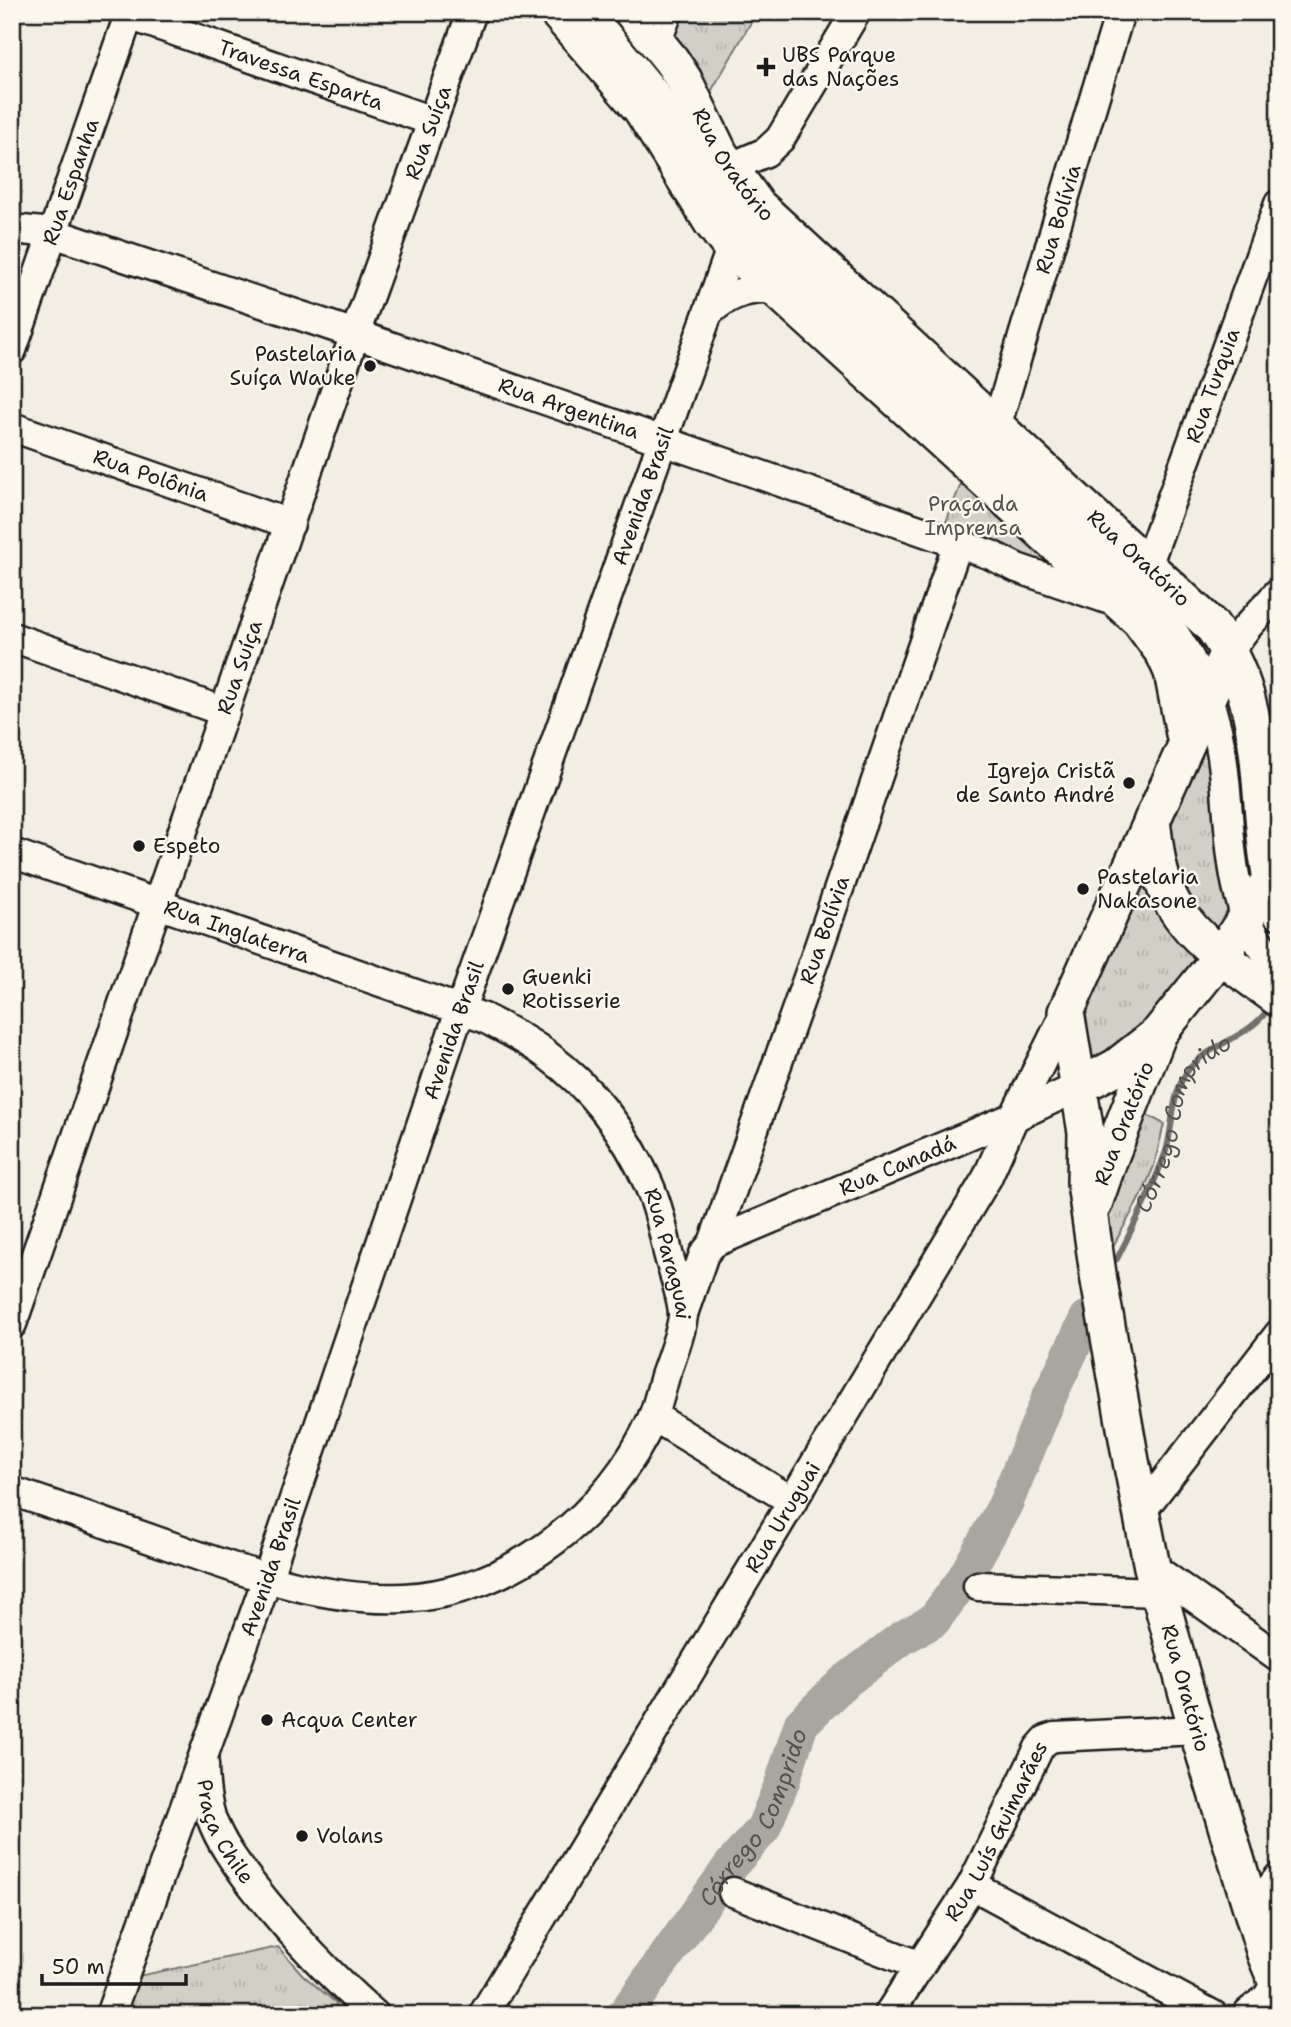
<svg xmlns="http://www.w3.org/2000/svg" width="1291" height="2027" font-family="'Shantell Sans',sans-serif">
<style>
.grass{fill:url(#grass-tufts);stroke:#777671;stroke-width:2}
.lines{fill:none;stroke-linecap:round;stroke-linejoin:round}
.stream{stroke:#716f6b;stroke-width:6}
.river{stroke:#a9a6a0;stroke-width:35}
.minor-casing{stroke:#1c1c1c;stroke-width:33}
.major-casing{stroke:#1c1c1c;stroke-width:40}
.minor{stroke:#fbf7ec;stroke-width:28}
.major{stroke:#fbf7ec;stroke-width:35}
.poi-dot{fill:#1c1c1c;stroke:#fbf7ec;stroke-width:2.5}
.labels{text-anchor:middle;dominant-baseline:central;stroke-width:5;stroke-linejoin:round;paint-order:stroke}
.poi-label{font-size:21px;fill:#1c1c1c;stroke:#fbf7ec;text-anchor:start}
.street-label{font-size:21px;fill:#1c1c1c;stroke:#fbf7ec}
.park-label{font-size:21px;fill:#53524f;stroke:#fbf7ec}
.water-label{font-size:23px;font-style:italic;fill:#545351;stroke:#fbf7ec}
</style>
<defs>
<pattern id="grass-tufts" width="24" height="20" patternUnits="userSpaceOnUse" patternTransform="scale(1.75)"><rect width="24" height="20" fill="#d2cfc6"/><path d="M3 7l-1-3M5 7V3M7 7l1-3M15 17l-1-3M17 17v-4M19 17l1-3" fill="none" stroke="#b4b1aa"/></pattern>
</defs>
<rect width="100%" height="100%" fill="#f2eee4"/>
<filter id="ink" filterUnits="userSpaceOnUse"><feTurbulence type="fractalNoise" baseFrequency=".0143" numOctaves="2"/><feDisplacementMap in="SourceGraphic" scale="14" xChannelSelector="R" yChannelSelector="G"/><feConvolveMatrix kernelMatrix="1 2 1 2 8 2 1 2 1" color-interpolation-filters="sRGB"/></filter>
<g filter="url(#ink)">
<g class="grass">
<polygon points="648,12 757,12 708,97"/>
<polygon points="964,476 1079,582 943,530"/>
<polygon points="1230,684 1258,873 1250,890 1221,705"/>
<polygon points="1203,742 1208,743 1232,906 1217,935 1180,901 1168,818"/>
<polygon points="1146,872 1206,957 1156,1025 1105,1059 1091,1056 1079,1026"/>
<polygon points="1138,1110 1164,1124 1154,1166 1144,1190 1106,1259 1102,1225"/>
<polygon points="278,1947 303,1975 336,2003 337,2015 125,2015 138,1976"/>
</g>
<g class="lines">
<path class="stream" id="s1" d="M1117,1259c18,-36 36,-71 49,-108 8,-27 5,-60 23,-82 23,-27 59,-30 81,-62"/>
<path class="river" id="s2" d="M624,2015l108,-151 31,-35 19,-46 19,-59 42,-41 59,-45 31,-17 29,-39 43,-77 46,-112 36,-75"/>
<defs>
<g id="minor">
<path d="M588,12l67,81 65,106 18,20 412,384c38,42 62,90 71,147 13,73 0,161 58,217"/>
<path id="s3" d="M129,15l303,106"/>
<polyline points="657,41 668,12"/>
<polyline points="729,168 766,152 780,139 856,12"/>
<path id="s4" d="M12,229l41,4 302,101 636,221 26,13 99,34"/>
<path d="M710,311c21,-19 40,-23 68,-22"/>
<path id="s5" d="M12,350l118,-338"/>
<path id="s6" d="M12,427l278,97"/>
<path id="s7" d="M996,427l124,-415"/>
<path id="s8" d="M1147,566l132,-362"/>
<polyline points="12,637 225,712"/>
<polyline points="1228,652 1246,628 1279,592"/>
<path id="s9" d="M12,853l472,165c21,11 44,22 63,37 44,32 79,78 101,128 10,22 15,46 20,70 5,19 13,40 15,59 1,13 -13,50 -18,64 -4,14 -7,28 -12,41 -43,97 -141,175 -249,181 -78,4 -153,-24 -225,-49 -56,-20 -111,-39 -167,-58"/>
<path id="s10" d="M713,1243l301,-126 66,-31"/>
<path id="s11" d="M683,1314l21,-60 9,-11 102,-285 143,-415"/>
<path id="s12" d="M12,1324l343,-990 117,-322"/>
<polyline points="653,1416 792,1501"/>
<polyline points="1141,1512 1279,1334"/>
<polyline points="1152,1567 1279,1658"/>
<polyline points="978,1586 1159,1592"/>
<path id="s13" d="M204,1764c0,18 2,36 7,53 9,26 26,48 42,69 37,47 77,90 122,129"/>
<polyline points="972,1885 1213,2015"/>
<polyline points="733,1892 920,1966"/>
<polyline points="1252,1912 1279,1877"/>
<path id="s14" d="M110,2015l157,-436 186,-548 278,-783"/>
<path id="s15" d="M483,2015l504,-837 27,-61 52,-105"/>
<path id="s16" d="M888,2015l84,-130 67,-137 7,-8 9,-3 142,-7"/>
</g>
<g id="major">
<polyline points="557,12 641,109 712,223 731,248 1139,620 1164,654 1172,672 1186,744"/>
<path id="s17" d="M632,12l39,48 13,20 36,74 37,51 455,421c65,88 37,188 67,285"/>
<path id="s18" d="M1228,652l-162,360 20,120 -1,51 14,98 32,180 21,106 45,163 68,224 14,34"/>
<path d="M1152,820c3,23 5,48 14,70 21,49 72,78 113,109"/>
<polyline points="1080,1086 1116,1067 1158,1034"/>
<path id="s19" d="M1094,1204l16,-46 49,-125 62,-77 48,-75"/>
<polyline points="1251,2015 1269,2001 1278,1987"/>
</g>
</defs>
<use href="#minor" class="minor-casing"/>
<use href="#major" class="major-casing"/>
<use href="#minor" class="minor"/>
<use href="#major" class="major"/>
</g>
</g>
<g class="poi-dot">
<path d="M762.5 56.5h7v7h7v7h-7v7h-7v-7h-7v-7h7z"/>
<circle cx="370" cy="366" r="7"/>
<circle cx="1129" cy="783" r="7"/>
<circle cx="139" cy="846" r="7"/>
<circle cx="1083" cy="889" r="7"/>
<circle cx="508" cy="989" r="7"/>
<circle cx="267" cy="1720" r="7"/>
<circle cx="302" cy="1836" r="7"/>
</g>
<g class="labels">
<g class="poi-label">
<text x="782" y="55">UBS Parque<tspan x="782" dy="24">das Nações</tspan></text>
<text x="356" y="354" text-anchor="end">Pastelaria<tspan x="356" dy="24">Suíça Wauke</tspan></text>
<text x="1115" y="771" text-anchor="end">Igreja Cristã<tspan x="1115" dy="24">de Santo André</tspan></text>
<text x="153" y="846">Espeto</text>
<text x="1097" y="877">Pastelaria<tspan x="1097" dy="24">Nakasone</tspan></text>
<text x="522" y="977">Guenki<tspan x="522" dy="24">Rotisserie</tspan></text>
<text x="281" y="1720">Acqua Center</text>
<text x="316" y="1836">Volans</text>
</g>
<g class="street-label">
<text stroke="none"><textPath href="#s3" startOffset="182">Travessa Esparta</textPath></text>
<text stroke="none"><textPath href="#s12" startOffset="1262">Rua Suíça</textPath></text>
<text stroke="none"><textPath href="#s17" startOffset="184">Rua Oratório</textPath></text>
<text stroke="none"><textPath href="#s5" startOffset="178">Rua Espanha</textPath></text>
<text stroke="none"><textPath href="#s7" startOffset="217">Rua Bolívia</textPath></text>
<text stroke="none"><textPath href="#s8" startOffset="192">Rua Turquia</textPath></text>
<text stroke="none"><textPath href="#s4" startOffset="586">Rua Argentina</textPath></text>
<text stroke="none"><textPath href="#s6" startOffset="147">Rua Polônia</textPath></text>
<text stroke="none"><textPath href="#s14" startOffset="1610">Avenida Brasil</textPath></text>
<text stroke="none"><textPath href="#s17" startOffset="751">Rua Oratório</textPath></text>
<text stroke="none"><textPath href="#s12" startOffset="695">Rua Suíça</textPath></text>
<text stroke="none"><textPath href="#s11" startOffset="410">Rua Bolívia</textPath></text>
<text stroke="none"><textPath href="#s9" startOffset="238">Rua Inglaterra</textPath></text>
<text stroke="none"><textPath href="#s14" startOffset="1043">Avenida Brasil</textPath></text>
<text stroke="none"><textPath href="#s19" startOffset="86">Rua Oratório</textPath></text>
<text stroke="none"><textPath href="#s10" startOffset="200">Rua Canadá</textPath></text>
<text stroke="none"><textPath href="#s9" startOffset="812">Rua Paraguai</textPath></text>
<text stroke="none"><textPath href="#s15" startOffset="581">Rua Uruguai</textPath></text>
<text stroke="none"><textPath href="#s14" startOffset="476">Avenida Brasil</textPath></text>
<text stroke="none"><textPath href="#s18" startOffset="1083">Rua Oratório</textPath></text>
<text stroke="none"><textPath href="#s13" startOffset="72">Praça Chile</textPath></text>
<text stroke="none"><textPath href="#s16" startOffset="214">Rua Luís Guimarães</textPath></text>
</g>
<g class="park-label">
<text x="973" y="504">Praça da<tspan x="973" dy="24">Imprensa</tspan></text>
</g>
<g class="water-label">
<text stroke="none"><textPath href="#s1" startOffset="154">Córrego Comprido</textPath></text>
<text stroke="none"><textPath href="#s2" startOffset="238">Córrego Comprido</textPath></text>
</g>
</g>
<rect width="1291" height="2027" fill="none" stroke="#fbf7ec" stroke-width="42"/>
<rect x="21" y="21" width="1249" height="1985" fill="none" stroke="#1c1c1c" stroke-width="2.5" filter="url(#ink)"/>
<path d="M42 1974v10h144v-10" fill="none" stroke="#1c1c1c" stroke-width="3.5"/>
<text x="52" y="1974" font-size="21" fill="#1c1c1c" stroke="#fbf7ec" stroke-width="5" paint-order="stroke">50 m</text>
</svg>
